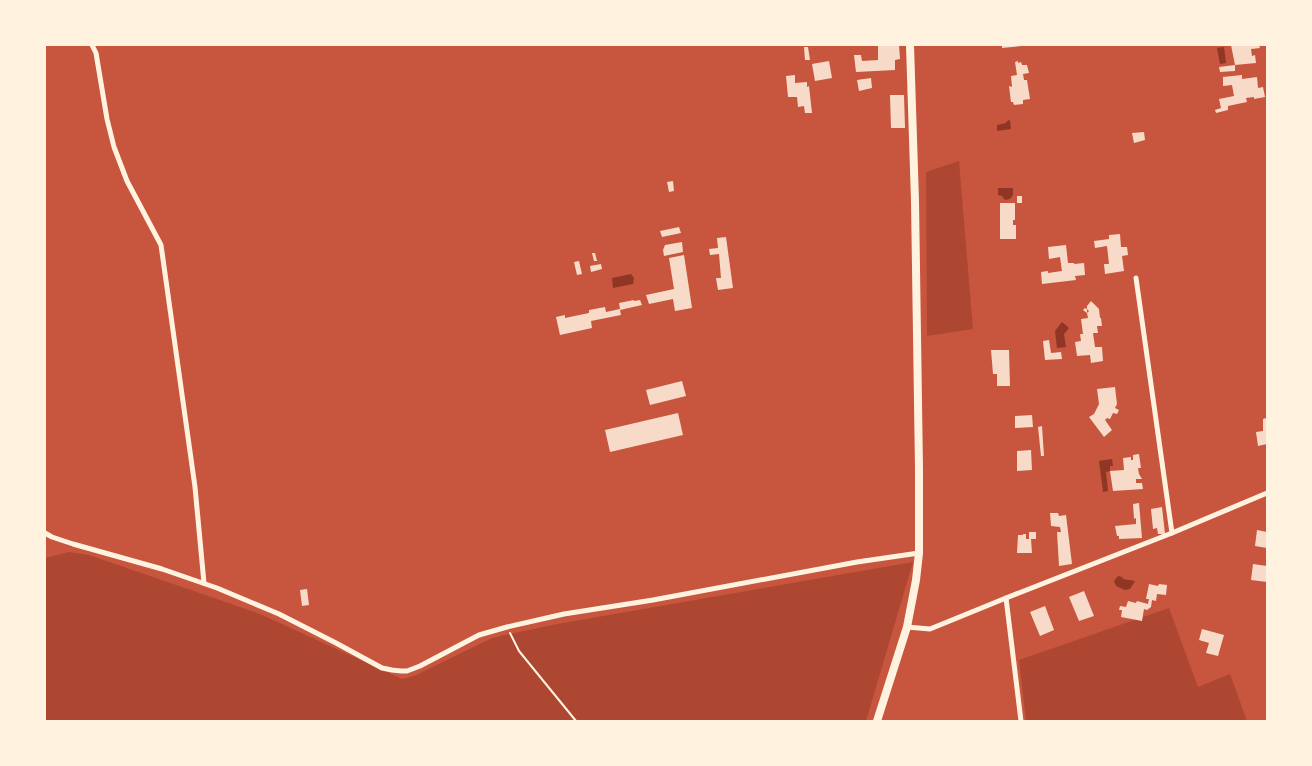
<svg xmlns="http://www.w3.org/2000/svg" width="1312" height="766" font-family="Raleway,sans-serif">
<style>
.green{fill:#ae4732}
.water{fill:#8f3625}
.building{fill:#f7dbc8}
.lines{fill:none;stroke-linecap:round;stroke-linejoin:round}
.path{stroke:#fff3e0;stroke-width:2}
.minor{stroke:#fff3e0;stroke-width:5}
.tertiary{stroke:#fff3e0;stroke-width:8}
</style>
<rect width="100%" height="100%" fill="#c8553d"/>
<g class="green">
<polygon points="959,161 973,329 927,336 926,172"/>
<polygon points="69,552 89,555 260,614 402,679 414,676 492,638 552,625 913,562 866,721 45,721 45,558"/>
<polygon points="1169,608 1198,687 1230,674 1247,721 1026,721 1019,660"/>
</g>
<g class="water">
<polygon points="1224,47 1226,63 1220,64 1217,48"/>
<polygon points="1010,120 1011,129 997,131 997,125 1006,123 1007,121"/>
<polygon points="998,188 1013,188 1013,195 1010,199 1005,200 1002,196 998,195"/>
<polygon points="631,274 634,278 633,284 613,288 612,278"/>
<polygon points="1062,322 1069,328 1064,334 1066,347 1057,348 1055,331"/>
<polygon points="1112,459 1113,466 1110,466 1110,471 1106,472 1108,491 1103,492 1099,461"/>
<polygon points="1118,576 1122,577 1123,579 1135,581 1130,589 1125,590 1116,586 1114,581"/>
</g>
<g class="building">
<polygon points="878,45 899,45 900,59 895,60 895,70 856,72 854,55 861,55 862,61 878,60"/>
<polygon points="1002,45 1022,45 1022,46 1002,48"/>
<polygon points="1231,45 1259,45 1260,48 1251,49 1252,56 1255,55 1256,63 1235,65 1235,71 1220,72 1219,67 1235,65"/>
<polygon points="804,47 808,47 810,60 805,60"/>
<polygon points="829,61 832,78 815,81 812,64"/>
<polygon points="1018,61 1018,63 1021,62 1022,65 1027,65 1029,73 1023,74 1024,80 1027,80 1030,99 1023,100 1023,104 1014,105 1013,102 1011,102 1009,86 1012,87 1011,76 1017,75 1015,62"/>
<polygon points="795,75 795,83 807,82 807,87 809,86 812,113 805,113 804,106 798,107 797,97 788,97 786,76"/>
<polygon points="1242,75 1242,79 1257,77 1258,88 1263,87 1265,97 1254,99 1254,97 1246,98 1247,102 1228,106 1228,110 1216,113 1215,110 1221,108 1219,99 1234,96 1232,85 1223,86 1223,77"/>
<polygon points="871,78 872,88 859,91 857,80"/>
<polygon points="890,95 904,95 905,128 891,128"/>
<polygon points="1144,132 1145,140 1134,143 1132,133"/>
<polygon points="673,181 674,191 669,192 667,182"/>
<rect x="1017" y="196" width="5" height="7"/>
<polygon points="1000,203 1015,203 1015,220 1013,220 1013,225 1016,225 1016,239 1000,239"/>
<polygon points="679,227 681,233 662,237 660,231"/>
<polygon points="1120,234 1121,247 1127,247 1128,255 1122,256 1124,271 1105,274 1104,264 1109,264 1107,246 1095,248 1094,241 1109,239 1109,235"/>
<polygon points="726,237 733,288 718,290 716,278 721,278 719,254 710,255 709,249 718,248 717,238"/>
<polygon points="682,242 683,252 664,256 663,250 665,245"/>
<polygon points="1066,245 1068,263 1074,263 1074,264 1084,263 1085,275 1075,276 1076,280 1042,284 1041,272 1048,271 1048,273 1062,271 1060,257 1049,259 1048,247"/>
<polygon points="592,253 595,253 597,261 594,261"/>
<polygon points="684,255 692,308 675,311 673,299 649,304 646,295 674,289 669,258"/>
<polygon points="579,261 582,274 577,275 574,262"/>
<polygon points="601,264 602,269 591,272 590,266"/>
<polygon points="634,300 634,301 640,300 642,305 620,310 621,315 591,321 592,328 560,335 556,317 565,315 565,318 589,313 589,310 605,307 606,312 620,309 619,303"/>
<polygon points="1091,301 1099,309 1100,318 1101,318 1102,326 1097,326 1098,333 1093,333 1095,347 1102,347 1103,361 1091,363 1090,355 1077,356 1075,342 1081,341 1080,334 1083,334 1081,319 1088,318 1087,313 1089,311 1087,309 1087,313 1083,310 1085,308 1087,309 1087,306"/>
<polygon points="1049,340 1051,353 1061,352 1062,359 1045,360 1043,341"/>
<polygon points="991,350 1009,350 1010,386 997,386 997,374 993,374"/>
<polygon points="682,381 686,396 650,405 646,390"/>
<polygon points="1115,387 1117,404 1115,408 1119,410 1117,414 1113,413 1110,419 1107,418 1105,420 1112,430 1104,437 1089,417 1094,414 1099,404 1097,389"/>
<polygon points="678,413 683,435 610,452 605,430"/>
<polygon points="1032,415 1033,427 1015,428 1015,416"/>
<polygon points="1266,418 1267,444 1258,446 1256,432 1263,431 1263,419"/>
<polygon points="1042,426 1044,456 1041,456 1038,427"/>
<polygon points="1031,450 1032,470 1017,471 1017,451"/>
<polygon points="1139,454 1141,468 1138,468 1139,474 1142,479 1136,479 1136,483 1142,483 1143,489 1113,491 1110,471 1124,470 1123,458 1131,457 1131,460 1133,460 1133,455"/>
<polygon points="1139,503 1142,538 1119,539 1119,536 1117,536 1115,526 1136,524 1136,518 1134,519 1133,504"/>
<polygon points="1162,507 1165,534 1158,534 1157,528 1153,529 1151,509"/>
<polygon points="1050,513 1058,513 1059,516 1066,515 1072,564 1059,566 1057,532 1061,532 1060,527 1051,526"/>
<polygon points="1257,530 1267,532 1267,548 1255,546"/>
<polygon points="1029,532 1036,532 1036,539 1031,539 1032,553 1017,553 1018,535 1023,535 1023,534 1026,534 1026,539 1029,539"/>
<polygon points="1253,564 1267,566 1267,582 1251,580"/>
<polygon points="1149,584 1158,586 1159,584 1167,585 1166,595 1157,594 1156,601 1152,600 1151,607 1147,610 1144,609 1142,621 1121,617 1122,610 1119,610 1120,606 1126,607 1128,601 1136,603 1137,601 1148,604 1149,599 1146,599"/>
<polygon points="307,589 309,605 302,606 300,590"/>
<polygon points="1084,591 1094,616 1079,621 1069,597"/>
<polygon points="1045,606 1054,630 1040,636 1030,612"/>
<polygon points="1202,629 1224,635 1218,656 1206,653 1209,643 1199,640"/>
</g>
<g class="lines">
<polyline class="path" points="510,633 519,651 576,721"/>
<g class="minor">
<polyline points="92,45 96,53 107,119 114,147 127,181 161,245 195,487 204,583"/>
<polyline points="1136,278 1172,533"/>
<polyline points="45,533 52,537 73,544 162,569 217,588 279,614 336,643 382,668 392,670 401,671 407,671 420,666 479,635 507,627 564,614 653,600 857,562 919,553"/>
<polyline points="1006,598 1021,721"/>
<polyline points="907,627 930,629 1006,598 1172,533 1267,493"/>
</g>
<polyline class="tertiary" points="877,721 907,627 916,580 919,553 919,469 915,201 910,45"/>
</g>
<rect width="1312" height="766" fill="none" stroke="#fff3e0" stroke-width="92"/>
</svg>
